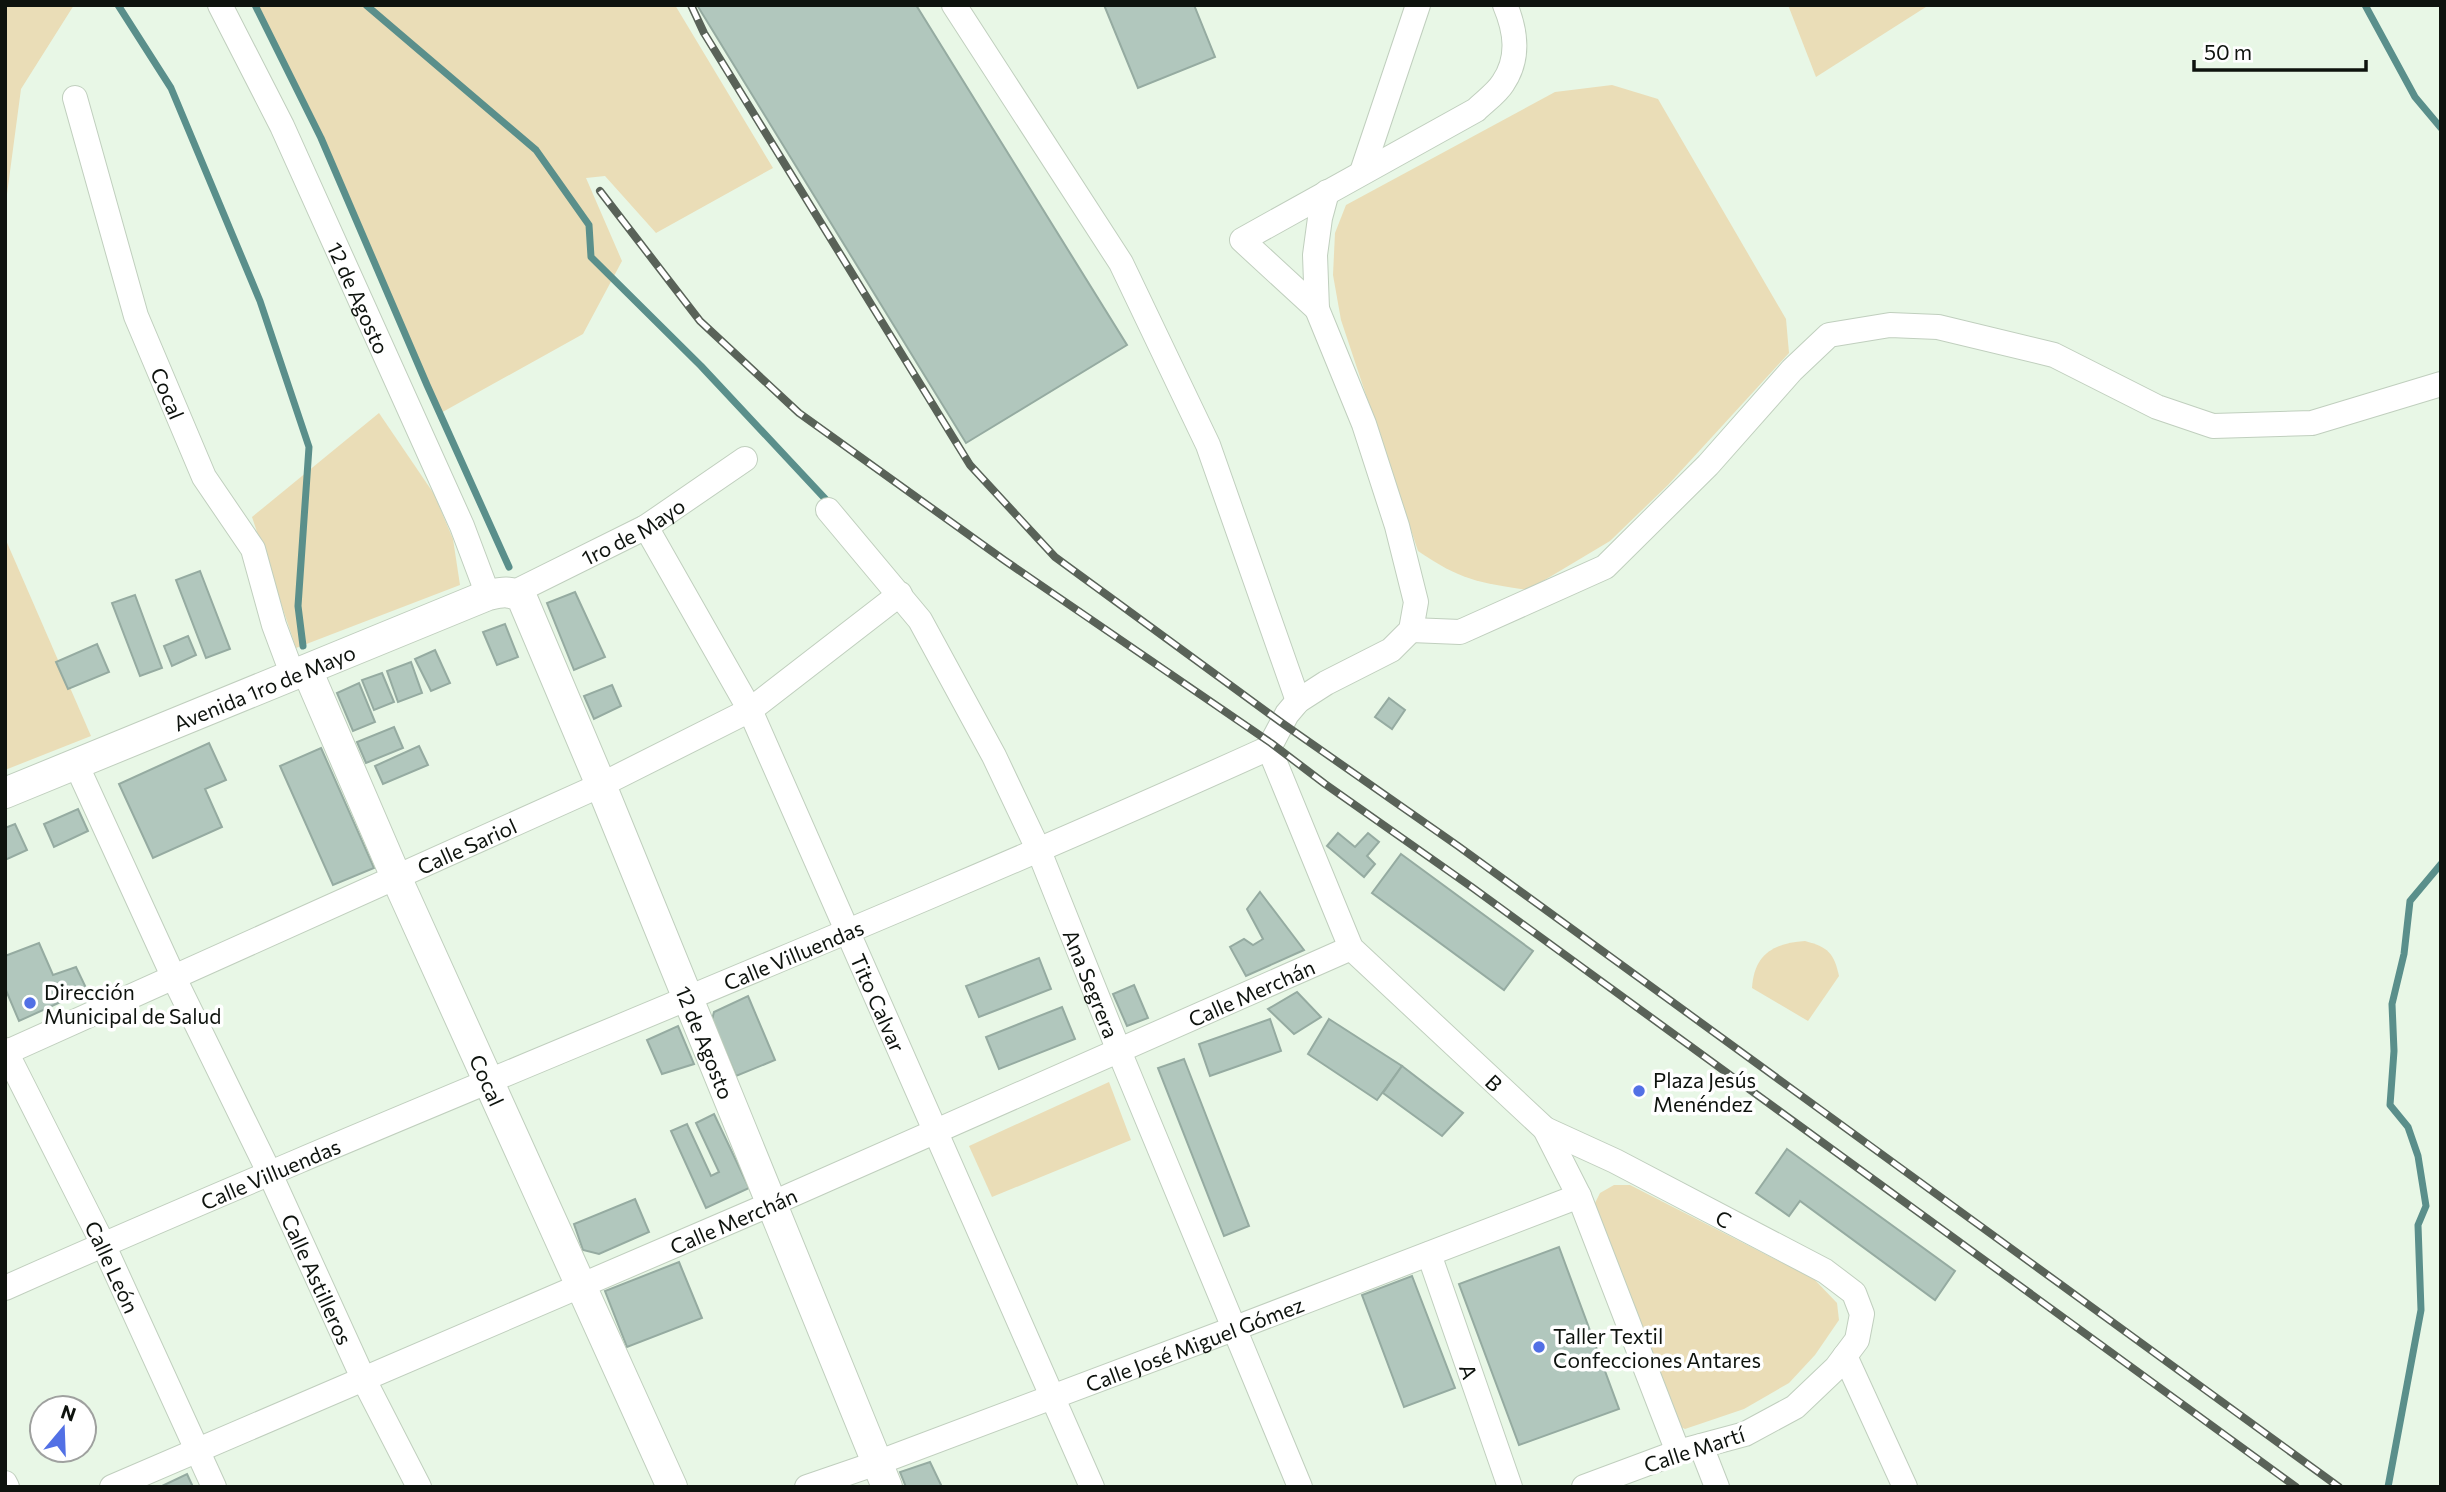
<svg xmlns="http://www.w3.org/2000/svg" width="2446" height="1492" font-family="Commissioner,sans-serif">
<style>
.green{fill:#eaddb7}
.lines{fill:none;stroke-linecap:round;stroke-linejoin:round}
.stream{stroke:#5a8f8b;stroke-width:7}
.building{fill:#b1c7bd;stroke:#95aba1;stroke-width:2}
.minor-casing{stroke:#c0cfbe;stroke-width:26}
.major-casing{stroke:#c0cfbe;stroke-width:32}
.minor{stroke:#fff;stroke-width:24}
.major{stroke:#fff;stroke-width:30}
.rail-casing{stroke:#596258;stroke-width:8}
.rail{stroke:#fff;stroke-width:5;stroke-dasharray:16;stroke-linecap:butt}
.poi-dot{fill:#5270e5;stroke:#fff;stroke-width:2.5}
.labels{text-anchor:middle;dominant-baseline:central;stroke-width:7;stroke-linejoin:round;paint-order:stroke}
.street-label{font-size:21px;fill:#0e130e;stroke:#fff}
.poi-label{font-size:21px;fill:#0e130e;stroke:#fff;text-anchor:start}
</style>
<rect width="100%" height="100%" fill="#e8f7e6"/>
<g class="green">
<polygon points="5,5 74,5 21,89 5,209"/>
<polygon points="255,5 675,5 773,168 656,233 605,176 586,178 622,261 583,334 439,414 321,138"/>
<polygon points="1788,5 1929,5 1816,77"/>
<path d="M1612,85l46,14 128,220 3,34 -121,132 -58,56 -82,49c-48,-7 -68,-10 -110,-39l-77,-231 -8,-45 2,-42 11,-28 209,-113z"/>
<polygon points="379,413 434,494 453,539 460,585 296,648 252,517"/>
<polygon points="5,538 91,736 5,770"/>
<path d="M1805,941c23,6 29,12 34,35l-31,45 -56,-33c2,-34 22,-45 53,-47z"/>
<polygon points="1109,1082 1131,1140 992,1197 969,1146"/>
<polygon points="1614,1185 1630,1185 1814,1279 1837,1303 1839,1320 1815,1355 1789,1383 1744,1409 1685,1429 1675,1424 1594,1205 1600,1193"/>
</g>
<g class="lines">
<g class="stream">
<polyline points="118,5 171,88 260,301 309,447 298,606 303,646"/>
<polyline points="255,5 321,138 427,385 509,567"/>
<polyline points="366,5 536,150 589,225 591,257 701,366 831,505"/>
<polyline points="2365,5 2415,97 2441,128"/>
<polyline points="2388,1487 2421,1310 2418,1225 2426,1206 2418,1156 2408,1127 2390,1105 2394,1051 2392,1004 2404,954 2410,901 2441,864"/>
</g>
</g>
<g class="building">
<polygon points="697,5 916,5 1127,345 966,443"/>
<polygon points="1104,5 1194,5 1215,57 1138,88"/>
<polygon points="200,571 230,649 206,658 176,580"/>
<polygon points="575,592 605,657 574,670 547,603"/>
<polygon points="135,595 162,668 140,676 112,603"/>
<polygon points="505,624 518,657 497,665 483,632"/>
<polygon points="188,636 196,655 172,666 164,646"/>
<polygon points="97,644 109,672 68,689 56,662"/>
<polygon points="435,650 450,683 431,691 415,659"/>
<polygon points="411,662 422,693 398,702 387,671"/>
<polygon points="382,673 394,702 374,710 362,680"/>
<polygon points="359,683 375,722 353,731 337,693"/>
<polygon points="612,685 621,706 594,719 584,696"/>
<polygon points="1389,698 1405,710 1392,729 1375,717"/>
<polygon points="394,727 403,748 366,763 357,742"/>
<polygon points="209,743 226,780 205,789 222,827 153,858 119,784"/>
<polygon points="419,746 428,765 383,784 375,766"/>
<polygon points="321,748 374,868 333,885 280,766"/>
<polygon points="78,809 88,831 54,847 44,824"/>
<polygon points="15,824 27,850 5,860 5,828"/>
<polygon points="1338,833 1355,847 1368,833 1379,842 1367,856 1375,864 1364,877 1327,846"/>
<polygon points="1401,854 1533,951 1504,990 1372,893"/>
<polygon points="1260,892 1304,950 1246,976 1230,947 1244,939 1253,945 1263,939 1247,909"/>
<polygon points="39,943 53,975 76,967 87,990 19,1021 5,988 5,956"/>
<polygon points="1039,958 1051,989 979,1017 966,986"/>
<polygon points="1134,985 1148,1018 1127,1026 1113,994"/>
<polygon points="1297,992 1321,1017 1294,1034 1268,1009"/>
<polygon points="748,996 775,1060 736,1076 712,1020 714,1012"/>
<polygon points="1062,1007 1075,1039 999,1069 986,1037"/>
<polygon points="1270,1019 1281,1051 1210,1076 1199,1044"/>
<polygon points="1329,1019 1402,1066 1377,1100 1308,1054"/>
<polygon points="678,1026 694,1064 662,1074 647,1040"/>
<polygon points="1184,1059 1249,1226 1224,1236 1158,1068"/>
<polygon points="1402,1066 1463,1113 1442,1136 1383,1093"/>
<polygon points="714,1114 749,1188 706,1208 671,1131 687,1124 711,1176 719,1172 696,1123"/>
<polygon points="1787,1149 1955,1271 1935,1300 1800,1201 1789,1216 1756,1193"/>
<polygon points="635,1199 649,1232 599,1254 583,1250 574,1224"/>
<polygon points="1559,1247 1619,1409 1519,1445 1459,1284"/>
<polygon points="679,1262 702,1318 627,1347 605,1291"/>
<polygon points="1412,1276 1455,1388 1404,1407 1362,1295"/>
<polygon points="930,1462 942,1487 906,1487 900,1472"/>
<polygon points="187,1474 193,1487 160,1487"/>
</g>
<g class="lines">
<defs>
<g id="minor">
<path id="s1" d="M220,5l62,121 180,400 26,69"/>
<polyline points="954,5 1121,263 1208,445 1298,701"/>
<path id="s2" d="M75,98l61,218 68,161 49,72 21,76 19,51"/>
<polyline points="1362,172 1418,5"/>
<path id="s3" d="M1327,192l-7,26 -5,37 2,54 47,115 33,102 19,76 -5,28 -20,20 -65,33 -28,18 -11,13 -18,34 82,200 194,181 34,67 99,256"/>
<path d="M1317,309l-75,-69 234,-130c8,-8 21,-17 27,-27 17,-25 13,-52 2,-78"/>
<path id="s4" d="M828,510l92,110 74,136 45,95 80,200 181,436"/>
<path id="s5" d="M646,527l104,183 342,777"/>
<path id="s6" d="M513,593l133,-66 99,-68"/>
<polyline points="1411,630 1460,632 1605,567 1708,465 1792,370 1829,335 1890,325 1938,327 2054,355 2157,407 2213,426 2312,423 2441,384"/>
<path id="s7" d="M76,764l98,214 96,196 93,204 56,109"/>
<path id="s8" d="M5,1050l98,194 111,243"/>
<path id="s9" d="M5,1053l596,-268 149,-75 150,-116"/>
<path id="s10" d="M1545,1129l70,32 210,110 29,22 8,21 -5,26 -21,28 -41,39 -50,27 -67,18 -94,35"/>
<path id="s11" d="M1429,1254l81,233"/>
<path id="s12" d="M5,1288c419,-186 847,-351 1264,-540"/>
<polyline points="1845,1356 1905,1487"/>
<polyline points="1701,1446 1717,1487"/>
<polyline points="5,1483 7,1487"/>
<path id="s13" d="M112,1487l659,-283 580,-256"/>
<path id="s14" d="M807,1487l70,-24 356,-134 346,-133"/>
</g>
<g id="major">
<path id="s15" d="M307,670l89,207 276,610"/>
<path id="s16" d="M5,793l483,-198c14,-3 22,-5 34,3l79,187 286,702"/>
</g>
</defs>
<use href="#minor" class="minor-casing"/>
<use href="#major" class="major-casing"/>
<use href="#minor" class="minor"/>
<use href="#major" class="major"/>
<defs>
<g id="rail">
<polyline points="691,5 704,33 970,465 1055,557 1282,723 1458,846 2339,1487"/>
<polyline points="600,191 700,321 799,413 1004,560 1271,743 1325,784 1473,888 2296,1487"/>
</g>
</defs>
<use href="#rail" class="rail-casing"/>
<use href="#rail" class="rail"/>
</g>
<g class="poi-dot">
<circle cx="30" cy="1003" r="7"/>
<circle cx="1639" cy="1091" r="7"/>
<circle cx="1539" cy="1347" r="7"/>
</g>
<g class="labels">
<g class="street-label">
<text stroke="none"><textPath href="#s1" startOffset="324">12 de Agosto</textPath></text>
<text stroke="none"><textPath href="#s2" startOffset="310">Cocal</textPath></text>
<text stroke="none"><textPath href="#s6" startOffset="135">1ro de Mayo</textPath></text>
<text stroke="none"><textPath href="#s16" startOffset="280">Avenida 1ro de Mayo</textPath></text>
<text stroke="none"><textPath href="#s9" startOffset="506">Calle Sariol</textPath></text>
<text stroke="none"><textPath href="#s12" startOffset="856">Calle Villuendas</textPath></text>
<text stroke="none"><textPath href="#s4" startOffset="546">Ana Segrera</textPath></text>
<text stroke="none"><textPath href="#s13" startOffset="1242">Calle Merchán</textPath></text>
<text stroke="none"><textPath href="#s5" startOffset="530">Tito Calvar</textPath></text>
<text stroke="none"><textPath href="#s16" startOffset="1038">12 de Agosto</textPath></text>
<text stroke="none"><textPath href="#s15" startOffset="448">Cocal</textPath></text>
<text stroke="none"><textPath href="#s3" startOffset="1059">B</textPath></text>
<text stroke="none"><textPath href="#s12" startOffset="289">Calle Villuendas</textPath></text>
<text stroke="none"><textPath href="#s10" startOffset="200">C</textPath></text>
<text stroke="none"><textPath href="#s13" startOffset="676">Calle Merchán</textPath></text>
<text stroke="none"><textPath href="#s8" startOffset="242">Calle León</textPath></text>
<text stroke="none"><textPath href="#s7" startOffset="569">Calle Astilleros</textPath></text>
<text stroke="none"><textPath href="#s14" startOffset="413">Calle José Miguel Gómez</textPath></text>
<text stroke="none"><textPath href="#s11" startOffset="124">A</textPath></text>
<text transform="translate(1694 1449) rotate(-18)">Calle Martí</text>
</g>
<g class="poi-label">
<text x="44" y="991">Dirección<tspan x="44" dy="24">Municipal de Salud</tspan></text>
<text x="1653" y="1079">Plaza Jesús<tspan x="1653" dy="24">Menéndez</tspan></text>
<text x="1553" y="1335">Taller Textil<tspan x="1553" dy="24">Confecciones Antares</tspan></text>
</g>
</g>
<rect width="2446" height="1492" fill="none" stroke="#0e130e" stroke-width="14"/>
<g transform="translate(63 1429) rotate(19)"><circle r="33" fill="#ffffff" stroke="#9fa19f" stroke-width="2"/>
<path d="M0-5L12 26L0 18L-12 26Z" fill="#5270e5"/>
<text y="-10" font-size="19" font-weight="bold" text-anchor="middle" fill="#0e130e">N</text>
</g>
<path d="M2194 60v10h172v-10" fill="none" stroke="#0e130e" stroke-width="3.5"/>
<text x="2204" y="60" font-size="21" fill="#0e130e" stroke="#ffffff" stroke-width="5" paint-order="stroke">50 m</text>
</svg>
